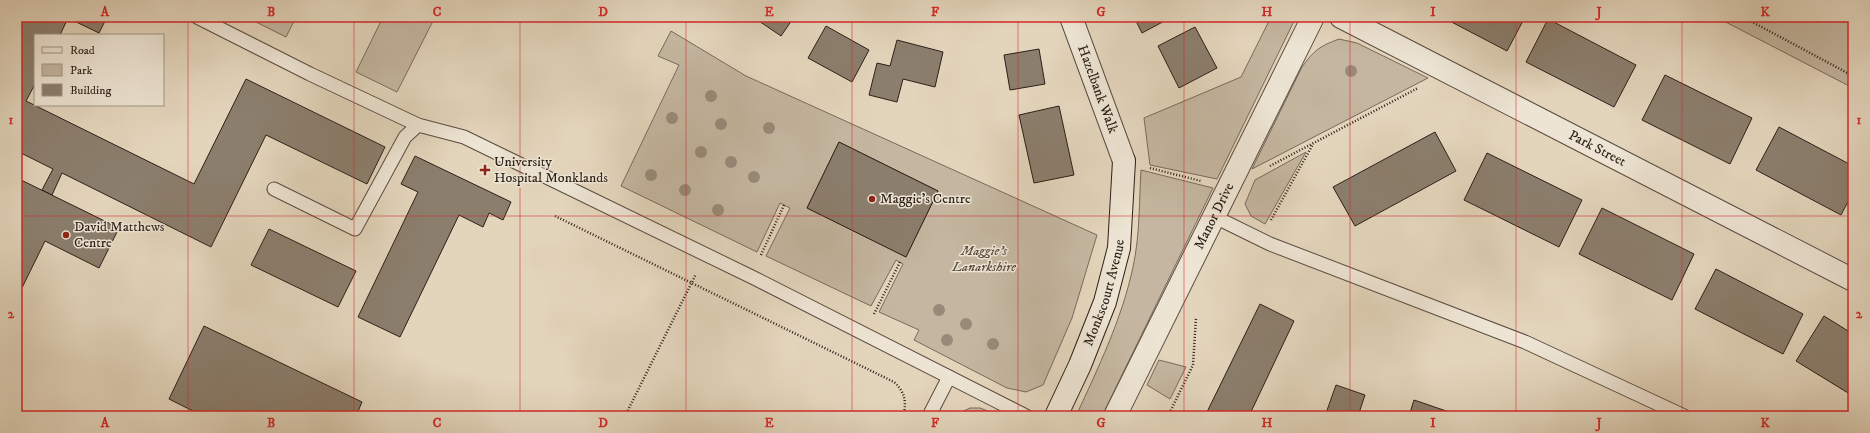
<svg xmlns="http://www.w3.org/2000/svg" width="1870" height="433" font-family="'IM FELL DW Pica',serif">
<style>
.green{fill:#c4b6a0;stroke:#786a5c;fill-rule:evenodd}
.building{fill:#8b7e6d;stroke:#2c1f18}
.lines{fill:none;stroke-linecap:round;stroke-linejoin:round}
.lane-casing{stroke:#5a4c41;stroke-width:15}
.street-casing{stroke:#5a4c41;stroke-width:24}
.secondary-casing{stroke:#2c1f18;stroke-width:24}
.path{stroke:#2c1f18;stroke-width:2.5;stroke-dasharray:1 2;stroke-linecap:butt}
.lane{stroke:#ede4d3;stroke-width:13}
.street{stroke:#ede4d3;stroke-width:22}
.secondary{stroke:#ede4d3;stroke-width:22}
.tree{fill:#988a78}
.grid{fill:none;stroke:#d62828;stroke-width:1;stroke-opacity:0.55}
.poi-dot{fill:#8f2418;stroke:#ede4d3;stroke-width:1.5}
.labels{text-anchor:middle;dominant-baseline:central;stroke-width:3;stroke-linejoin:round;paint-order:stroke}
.street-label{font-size:14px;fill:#2c1f18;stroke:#ede4d3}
.poi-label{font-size:14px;fill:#2c1f18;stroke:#ede4d3;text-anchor:start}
.park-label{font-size:14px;font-style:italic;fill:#5a4c41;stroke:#ede4d3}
.neatline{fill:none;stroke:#d62828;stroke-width:1.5}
.grid-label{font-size:13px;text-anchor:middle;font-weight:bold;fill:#d62828}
</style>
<rect width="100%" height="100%" fill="#e3d5bc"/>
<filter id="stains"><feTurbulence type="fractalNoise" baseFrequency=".005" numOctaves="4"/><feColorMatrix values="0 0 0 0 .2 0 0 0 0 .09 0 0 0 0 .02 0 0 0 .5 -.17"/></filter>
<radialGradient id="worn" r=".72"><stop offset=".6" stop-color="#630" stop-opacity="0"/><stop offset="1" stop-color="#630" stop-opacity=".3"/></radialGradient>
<g class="green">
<polygon points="246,17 296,17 286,37"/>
<polygon points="383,17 435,17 397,92 356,72"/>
<polygon points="1271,17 1296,17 1217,179 1150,165 1144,118 1241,77"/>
<polygon points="1716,17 1853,17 1853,88"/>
<path d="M671,31l75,45 351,159 -25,83 -29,67 -17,7 -19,-4 -93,-48 5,-10 -40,-18 24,-48 -7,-4 -25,46 -105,-50 24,-48 -10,-5 -23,49 -136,-66 58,-121 -21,-9zM839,142l99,49 -32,66 -99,-49z"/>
<path d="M1339,39l18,4 71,35 -176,91 50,-102c12,-17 18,-21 37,-28z"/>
<polygon points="1306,152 1265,224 1251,216 1245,204 1255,180"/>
<path d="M1141,170l72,18 -111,228h-26c22,-48 46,-97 57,-149 7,-32 6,-64 8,-97z"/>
<polygon points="1159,360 1186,367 1170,399 1147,385"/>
<polygon points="970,408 980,408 993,413 992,416 953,416"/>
</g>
<g class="building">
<polygon points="17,17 107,17 99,33 68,18 60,35 35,35 35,84 26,101 194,184 246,79 385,147 367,184 266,135 211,247 62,173 52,195 42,190 53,169 17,151"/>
<polygon points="753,17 794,17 781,36"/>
<polygon points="1134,17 1172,17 1142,33"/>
<polygon points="1442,17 1525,17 1507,51"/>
<polygon points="1548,19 1636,65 1614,107 1526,62"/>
<polygon points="826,26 869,50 852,82 808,58"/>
<polygon points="1195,27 1217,68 1179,88 1158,46"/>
<polygon points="897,40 943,52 935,87 903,79 897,102 869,95 877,63 890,66"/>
<polygon points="1039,49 1045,84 1010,90 1004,55"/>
<polygon points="1665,75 1752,118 1730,164 1642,120"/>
<polygon points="1059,106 1074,175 1034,183 1019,115"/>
<polygon points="1779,127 1853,166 1853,192 1841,215 1756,170"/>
<polygon points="1435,132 1456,171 1355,226 1333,187"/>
<polygon points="839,142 938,191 906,257 807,208"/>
<polygon points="1487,153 1582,200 1559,247 1464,200"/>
<polygon points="415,156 511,202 503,220 489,213 483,227 459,215 400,337 358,317 418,192 401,184"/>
<polygon points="17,178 119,228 99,268 45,241 17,298"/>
<polygon points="1602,208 1694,254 1672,300 1579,254"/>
<polygon points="269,229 356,271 338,307 251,265"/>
<polygon points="1716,269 1803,314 1783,354 1695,309"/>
<polygon points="1260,304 1294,321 1249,416 1205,416"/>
<polygon points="1824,316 1853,334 1853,396 1796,361"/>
<polygon points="204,326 362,402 356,416 203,416 169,399"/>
<polygon points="1336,385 1365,395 1358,416 1325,416"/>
<polygon points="1414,400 1461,416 1409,416"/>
</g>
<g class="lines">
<defs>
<g id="lane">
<polyline points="197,17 310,74 418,125 464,137 754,278 1026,416"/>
<polyline points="274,189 355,229 405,137 418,125"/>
<polyline points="1213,216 1270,244 1525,342 1684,416"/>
<polyline points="929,416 949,377"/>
</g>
<g id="street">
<path id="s1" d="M1071,17l53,144"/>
<path id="s2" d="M1341,17l512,263"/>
<path id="s3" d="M1115,416l198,-399"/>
</g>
<g id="secondary">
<path id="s4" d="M1056,416l24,-51 25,-63 14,-54 5,-87"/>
</g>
</defs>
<use href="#lane" class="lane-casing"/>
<use href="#street" class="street-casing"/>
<use href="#secondary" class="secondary-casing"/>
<g class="path">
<polyline points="1743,17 1853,76"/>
<polyline points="1270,166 1418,88"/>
<polyline points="1150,168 1201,181"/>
<path d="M555,216l339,166c11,10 13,20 9,34"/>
<polyline points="1271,220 1313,144"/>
<polyline points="761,255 784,205"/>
<polyline points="874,314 900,262"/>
<polyline points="625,416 696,274"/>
<polyline points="1168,416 1193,365 1196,318"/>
</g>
<use href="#lane" class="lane"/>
<use href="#street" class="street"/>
<use href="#secondary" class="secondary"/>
</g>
<g class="tree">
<circle cx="1351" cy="71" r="6"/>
<circle cx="711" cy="96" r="6"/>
<circle cx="672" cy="118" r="6"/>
<circle cx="721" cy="124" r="6"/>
<circle cx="769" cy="128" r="6"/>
<circle cx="701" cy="152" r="6"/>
<circle cx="731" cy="162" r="6"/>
<circle cx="651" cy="175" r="6"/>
<circle cx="754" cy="177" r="6"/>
<circle cx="685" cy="190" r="6"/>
<circle cx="718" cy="210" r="6"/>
<circle cx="939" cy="310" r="6"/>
<circle cx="966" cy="324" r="6"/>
<circle cx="947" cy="340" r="6"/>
<circle cx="993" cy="344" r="6"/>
</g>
<path class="grid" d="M188,17v399M354,17v399M520,17v399M686,17v399M852,17v399M1018,17v399M1184,17v399M1350,17v399M1516,17v399M1682,17v399M17,216h1836"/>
<g class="poi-dot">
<path d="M483 164h4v4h4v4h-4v4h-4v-4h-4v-4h4z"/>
<circle cx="872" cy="199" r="4"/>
<circle cx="66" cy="235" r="4"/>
</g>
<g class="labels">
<g class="street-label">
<text stroke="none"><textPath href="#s1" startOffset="77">Hazelbank Walk</textPath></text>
<text stroke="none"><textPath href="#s2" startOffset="288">Park Street</textPath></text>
<text stroke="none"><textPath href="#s3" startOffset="223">Manor Drive</textPath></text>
<text stroke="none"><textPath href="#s4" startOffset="133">Monkscourt Avenue</textPath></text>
</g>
<g class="poi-label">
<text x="494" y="162">University<tspan x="494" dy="16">Hospital Monklands</tspan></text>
<text x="880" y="199">Maggie's Centre</text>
<text x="74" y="227">David Matthews<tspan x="74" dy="16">Centre</tspan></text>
</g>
<g class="park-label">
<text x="984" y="251">Maggie's<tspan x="984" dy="16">Lanarkshire</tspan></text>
</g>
</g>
<rect width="1870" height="433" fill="none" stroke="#e3d5bc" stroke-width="44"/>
<rect x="34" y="34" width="130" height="72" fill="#ede4d3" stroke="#a09588"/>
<rect x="42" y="47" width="20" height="6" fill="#ede4d3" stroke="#a09588"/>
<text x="70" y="54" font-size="12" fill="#2c1f18">Road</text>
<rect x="42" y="64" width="20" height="12" fill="#c4b6a0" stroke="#a09588"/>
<text x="70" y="74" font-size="12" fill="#2c1f18">Park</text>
<rect x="42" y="84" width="20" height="12" fill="#8b7e6d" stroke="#a09588"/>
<text x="70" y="94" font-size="12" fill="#2c1f18">Building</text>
<rect x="22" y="22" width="1826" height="389" class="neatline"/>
<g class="grid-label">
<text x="105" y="16">A</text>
<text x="271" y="16">B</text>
<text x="437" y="16">C</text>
<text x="603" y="16">D</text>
<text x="769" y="16">E</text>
<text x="935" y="16">F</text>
<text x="1101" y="16">G</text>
<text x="1267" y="16">H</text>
<text x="1433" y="16">I</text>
<text x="1599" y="16">J</text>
<text x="1765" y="16">K</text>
<text x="11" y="124">1</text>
<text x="1859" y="124">1</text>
<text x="11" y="318">2</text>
<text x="1859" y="318">2</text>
<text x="105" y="427">A</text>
<text x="271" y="427">B</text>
<text x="437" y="427">C</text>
<text x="603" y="427">D</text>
<text x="769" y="427">E</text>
<text x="935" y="427">F</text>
<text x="1101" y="427">G</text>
<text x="1267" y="427">H</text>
<text x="1433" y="427">I</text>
<text x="1599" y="427">J</text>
<text x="1765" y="427">K</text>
</g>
<rect width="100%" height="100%" filter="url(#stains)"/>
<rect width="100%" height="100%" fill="url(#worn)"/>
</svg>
